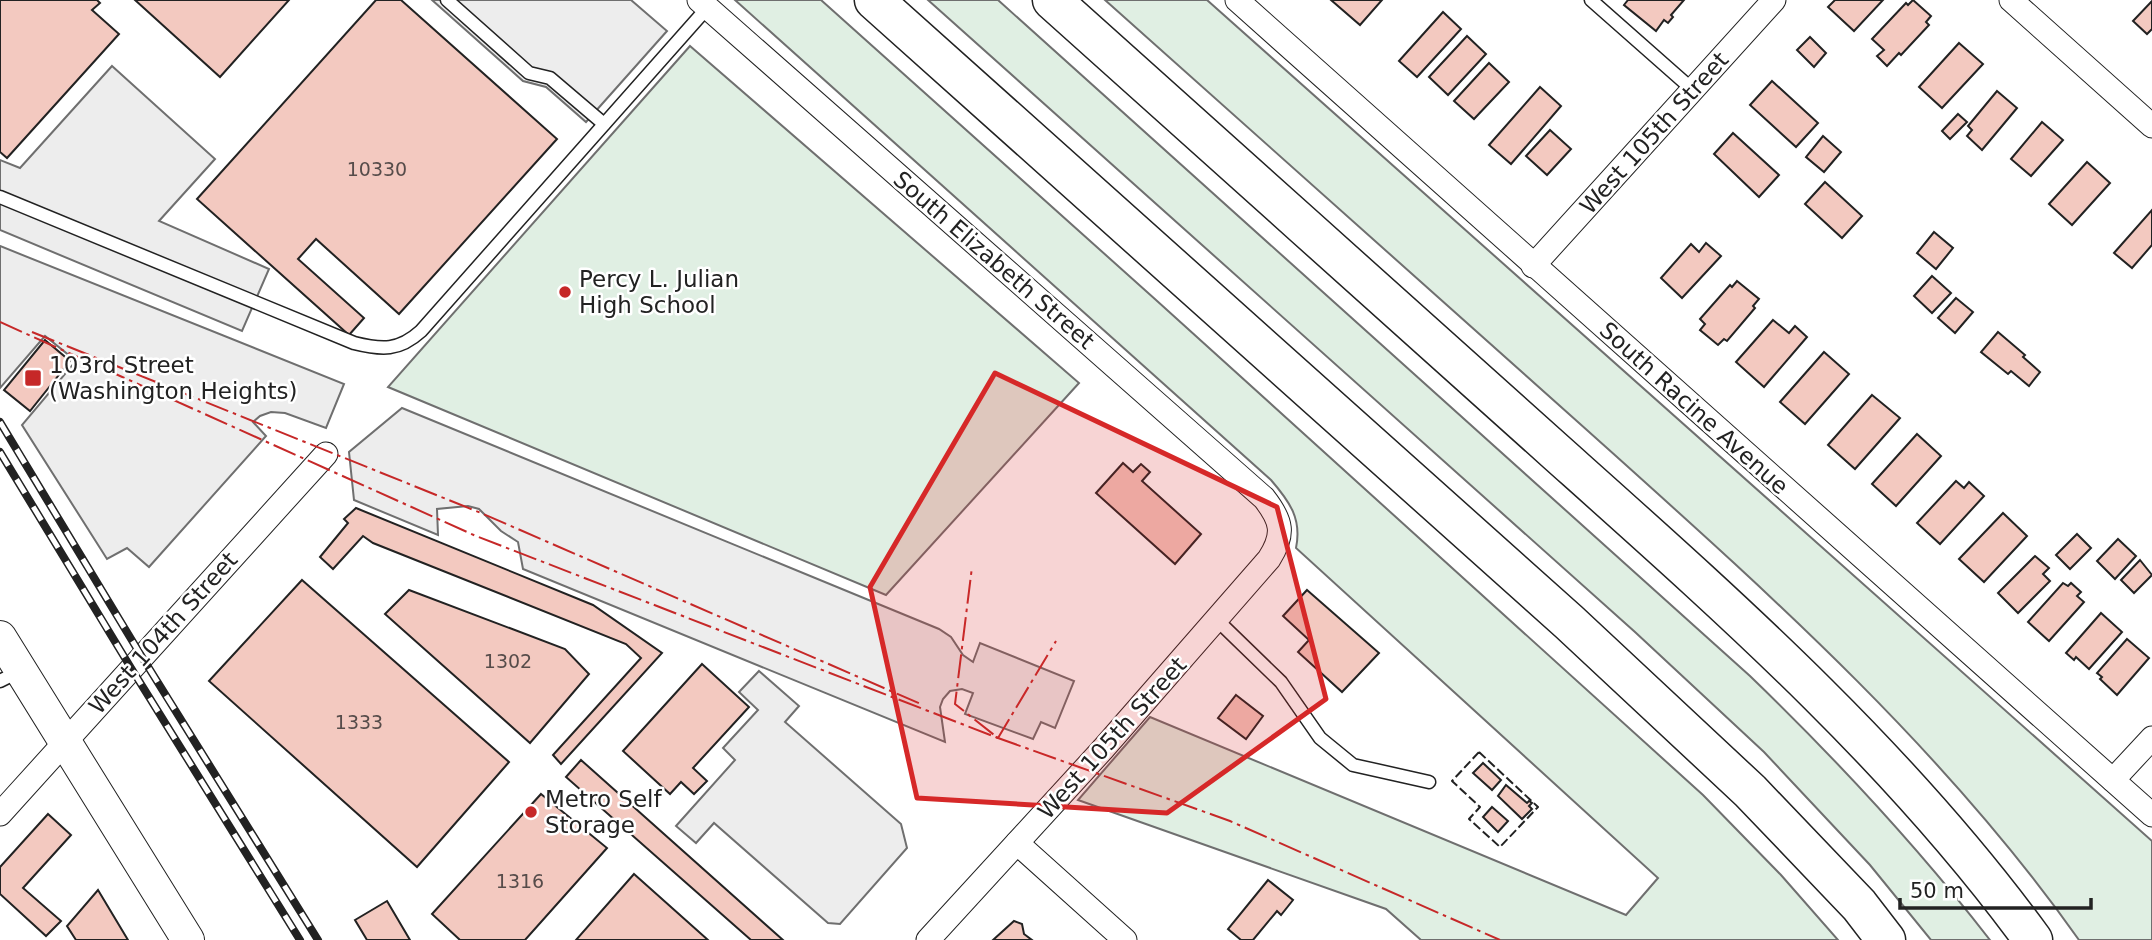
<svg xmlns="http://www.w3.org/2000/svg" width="2152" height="940" font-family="'DejaVu Sans',sans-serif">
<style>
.green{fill:#e0efe3;stroke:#6f6f6f;stroke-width:2}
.parking{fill:#ededed;stroke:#6f6f6f;stroke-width:2}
.building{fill:#f3c9c0;stroke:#222;stroke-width:2}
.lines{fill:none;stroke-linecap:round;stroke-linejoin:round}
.lane-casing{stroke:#222;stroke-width:15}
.street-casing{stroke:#222;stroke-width:25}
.secondary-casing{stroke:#222;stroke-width:34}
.highway-casing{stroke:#222;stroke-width:41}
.lane{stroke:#fff;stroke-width:12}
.street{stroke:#fff;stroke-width:23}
.secondary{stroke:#fff;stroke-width:32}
.highway{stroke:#fff;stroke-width:38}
.rail-casing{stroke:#222;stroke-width:8}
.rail{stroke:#fff;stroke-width:5;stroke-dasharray:16;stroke-linecap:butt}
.fence{stroke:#222;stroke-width:2;stroke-dasharray:9 3.5;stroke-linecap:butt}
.power{stroke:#c62828;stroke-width:2;stroke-dasharray:24 5 3.5 5;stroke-linecap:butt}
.marked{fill:#d62828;fill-opacity:0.2;stroke:#d62828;stroke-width:5;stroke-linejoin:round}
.poi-dot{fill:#c62828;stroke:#fff;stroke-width:2.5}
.labels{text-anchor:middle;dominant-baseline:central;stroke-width:5;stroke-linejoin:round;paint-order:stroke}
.number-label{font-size:19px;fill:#564c4a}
.street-label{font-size:23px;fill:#222;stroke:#fff}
.poi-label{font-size:23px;fill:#222;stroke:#fff;text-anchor:start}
</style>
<rect width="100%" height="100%" fill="#fff"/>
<g class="green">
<path d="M735,0h86l335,300 547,495 78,80 57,65h-417l-35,-31 -308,-109 72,-83 476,198 32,-37 -362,-330c6,-29 -6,-46 -25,-68z"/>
<path d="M928,0h70l752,676c86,83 167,170 240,264h-59l-61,-75 -106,-113 -129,-120z"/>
<path d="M1105,0h102l945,841v99h-73c-137,-194 -315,-351 -491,-509 -161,-143 -322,-287 -483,-431z"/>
<polygon points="690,46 1079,383 886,595 388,387"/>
</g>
<g class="parking">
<polygon points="432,0 631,0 667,31 586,122 546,87 523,81"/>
<polygon points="112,66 215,159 159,221 269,269 242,331 0,230 0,160 20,168"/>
<polygon points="0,246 344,384 326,428 285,413 271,412 260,416 253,422 266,436 149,567 127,548 107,559 22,425 76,361 45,336 0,388"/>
<polygon points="402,408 939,629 951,637 963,655 973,662 980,643 1074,681 1055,728 1041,722 1033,739 965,714 973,693 962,689 950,691 943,699 940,707 945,742 523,569 518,542 501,531 479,509 468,506 437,509 438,535 354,500 349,452"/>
<polygon points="759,671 799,706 785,722 901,824 907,848 840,924 828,923 714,823 696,843 676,826 735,760 723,748 758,710 739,692"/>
</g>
<g class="building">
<polygon points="0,0 97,0 100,3 92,10 119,34 7,158 0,152"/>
<polygon points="135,0 289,0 220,77"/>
<polygon points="376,0 401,0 557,139 399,314 316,239 298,259 364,318 349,335 197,199"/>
<polygon points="1331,0 1382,0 1360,25"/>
<polygon points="1628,0 1684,0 1671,15 1673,17 1668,23 1664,20 1656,31 1624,5"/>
<polygon points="1835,0 1883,0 1854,31 1828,7"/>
<polygon points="1913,0 1931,16 1926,22 1929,25 1901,55 1899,53 1887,66 1877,56 1884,50 1872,39 1906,3 1908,5"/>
<polygon points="2152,1 2152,29 2147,34 2133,21"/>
<polygon points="1443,12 1461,29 1417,77 1399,61"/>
<polygon points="1467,36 1486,54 1448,95 1429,77"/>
<polygon points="1810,37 1826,53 1814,67 1797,50"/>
<polygon points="1959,43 1983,64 1942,108 1919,87"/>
<polygon points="1489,63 1509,82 1474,119 1454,101"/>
<polygon points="1772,81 1818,123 1796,147 1750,105"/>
<polygon points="1540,87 1561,106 1511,164 1489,145"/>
<polygon points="1997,91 2017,108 1982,150 1967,136 1972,130 1968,126"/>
<polygon points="1958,114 1967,122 1950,139 1942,131"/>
<polygon points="2042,122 2063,140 2031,176 2011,159"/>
<polygon points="1550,130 1571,149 1547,175 1526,156"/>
<polygon points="1733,133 1779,175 1759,197 1714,154"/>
<polygon points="1823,136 1841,152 1824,172 1806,157"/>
<polygon points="2087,162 2110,183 2072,225 2049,204"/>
<polygon points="1825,182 1862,216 1842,238 1805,204"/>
<polygon points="2152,210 2152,245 2132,268 2114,253"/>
<polygon points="1934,232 1953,248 1936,269 1917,253"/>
<polygon points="1706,243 1721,256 1682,298 1661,278 1691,244 1699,252"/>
<polygon points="1932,276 1951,293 1932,313 1914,296"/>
<polygon points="1737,281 1759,299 1753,306 1755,308 1727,341 1724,339 1718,345 1700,330 1705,324 1700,319 1730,285 1732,287"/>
<polygon points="1956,298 1973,312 1955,333 1938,318"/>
<polygon points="1773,320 1789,333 1795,326 1807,337 1764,387 1736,362"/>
<polygon points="1998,332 2025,355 2023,357 2040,372 2029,386 2011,371 2008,374 1981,352"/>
<polygon points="45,340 70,361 30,411 4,390"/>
<polygon points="1824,352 1849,374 1805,424 1780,402"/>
<polygon points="1872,395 1900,418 1855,469 1828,445"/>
<polygon points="1917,434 1941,456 1896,506 1872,484"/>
<polygon points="1123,463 1133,472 1141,464 1150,472 1142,481 1201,534 1175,564 1096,493"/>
<polygon points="1956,481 1964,488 1969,482 1984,496 1940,544 1917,523"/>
<polygon points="356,508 593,605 662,653 561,764 553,755 641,658 626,644 373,543 363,536 333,569 320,557 348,523 344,519"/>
<polygon points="2003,513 2027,536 1984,582 1959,559"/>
<polygon points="2077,534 2091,548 2070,569 2056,555"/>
<polygon points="2118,539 2136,556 2115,579 2097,561"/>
<polygon points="2035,556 2049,568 2043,574 2050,581 2018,613 1998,593"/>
<polygon points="2140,560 2152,575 2134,593 2121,580"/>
<polygon points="302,580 509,762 417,867 209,681"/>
<polygon points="2063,583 2068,586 2071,583 2081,592 2077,596 2084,602 2049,641 2028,622"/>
<polygon points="409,590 565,649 589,674 530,743 385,614"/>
<polygon points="1307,590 1379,653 1342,692 1298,652 1309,640 1283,616"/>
<polygon points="2101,613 2122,632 2089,669 2076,657 2074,660 2066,653"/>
<polygon points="2127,639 2149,658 2117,695 2100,679 2102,677 2097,673"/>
<polygon points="702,664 749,707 693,768 707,781 694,794 681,782 670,794 623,751"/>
<polygon points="1236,695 1263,716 1246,739 1218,718"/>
<polygon points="581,760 783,940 751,940 566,777"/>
<polygon points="1483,763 1501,780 1492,790 1473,773"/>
<polygon points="1506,785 1527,803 1529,801 1532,803 1529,806 1532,809 1522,819 1498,796"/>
<polygon points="541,794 607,848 525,940 460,940 432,914"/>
<polygon points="1492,807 1508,821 1498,832 1483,817"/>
<polygon points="48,814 71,835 23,888 61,921 46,936 0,894 0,867"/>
<polygon points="634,874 708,940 576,940"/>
<polygon points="1268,880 1293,900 1281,915 1277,911 1253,940 1241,940 1228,929"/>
<polygon points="98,890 128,940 76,940 67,926"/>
<polygon points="387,901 410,940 367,940 355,920"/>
<polygon points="1014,921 1022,924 1024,934 1032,940 993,940"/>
</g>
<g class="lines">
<defs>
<g id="lane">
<polyline points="447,0 529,73 550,78 604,124"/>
<polyline points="1591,0 1693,90"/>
<path d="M0,197l354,146c28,7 45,8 67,-12l287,-324"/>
<polyline points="1216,619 1281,682 1320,738 1353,765 1429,782"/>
<polyline points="0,681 20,671"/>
</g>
<g id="street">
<path d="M699,0l565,498c18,23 21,36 5,61l-166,190 -175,191"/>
<polyline points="1237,0 2152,815"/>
<polyline points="2011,0 2152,126"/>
<polyline points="1533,266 1774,0"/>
<polyline points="2113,780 2152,738"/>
<polyline points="0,814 326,454"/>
<polyline points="1017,843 1125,940"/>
</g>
<polyline id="secondary" points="0,637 188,940"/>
<g id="highway">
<polyline points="874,0 1569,622 1750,791 1859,905 1886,940"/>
<path d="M1052,0c168,151 336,301 504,452 170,152 342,303 477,488"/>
</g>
</defs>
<use href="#lane" class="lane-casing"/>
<use href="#street" class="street-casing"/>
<use href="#secondary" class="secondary-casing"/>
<use href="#highway" class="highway-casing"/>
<use href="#lane" class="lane"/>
<use href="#street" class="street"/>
<use href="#secondary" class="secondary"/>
<use href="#highway" class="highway"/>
<defs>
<g id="rail">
<polyline points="0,422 142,657 318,940"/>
<polyline points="0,452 131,668 300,940"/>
</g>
</defs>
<use href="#rail" class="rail-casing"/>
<use href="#rail" class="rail"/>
<polygon class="fence" points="1479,752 1538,807 1500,847 1469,819 1480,807 1452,781"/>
<g class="power">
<polyline points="0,322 476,536 998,738 955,704 972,567"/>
<polyline points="32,332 481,513 923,705"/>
<polyline points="996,737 998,738 1056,641"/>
<polyline points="998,738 1230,821 1500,940"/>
</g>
</g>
<path class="marked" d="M995,373l282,134 49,192 -159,114 -250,-15 -47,-211z"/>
<g class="poi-dot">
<circle cx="565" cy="292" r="7"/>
<rect x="24" y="369" width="18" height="18" rx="3.5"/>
<circle cx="531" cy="812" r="7"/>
</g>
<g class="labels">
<g class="number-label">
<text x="377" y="169">10330</text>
<text x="508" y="661">1302</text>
<text x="359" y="722">1333</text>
<text x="520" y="881">1316</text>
</g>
<g class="street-label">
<text transform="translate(1654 133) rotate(-48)">West 105th Street</text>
<text transform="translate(994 260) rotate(41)">South Elizabeth Street</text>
<text transform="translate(1694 408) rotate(42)">South Racine Avenue</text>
<text transform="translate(163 633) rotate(-48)">West 104th Street</text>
<text transform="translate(1112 738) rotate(-48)">West 105th Street</text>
</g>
<g class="poi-label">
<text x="579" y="279">Percy L. Julian<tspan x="579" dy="26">High School</tspan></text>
<text x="49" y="365">103rd Street<tspan x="49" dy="26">(Washington Heights)</tspan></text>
<text x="545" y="799">Metro Self<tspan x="545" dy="26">Storage</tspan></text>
</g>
</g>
<path d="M1900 898v10h191v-10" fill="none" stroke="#222222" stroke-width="3.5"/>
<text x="1910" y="898" font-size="21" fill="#222222" stroke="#ffffff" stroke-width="5" paint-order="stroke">50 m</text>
</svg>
